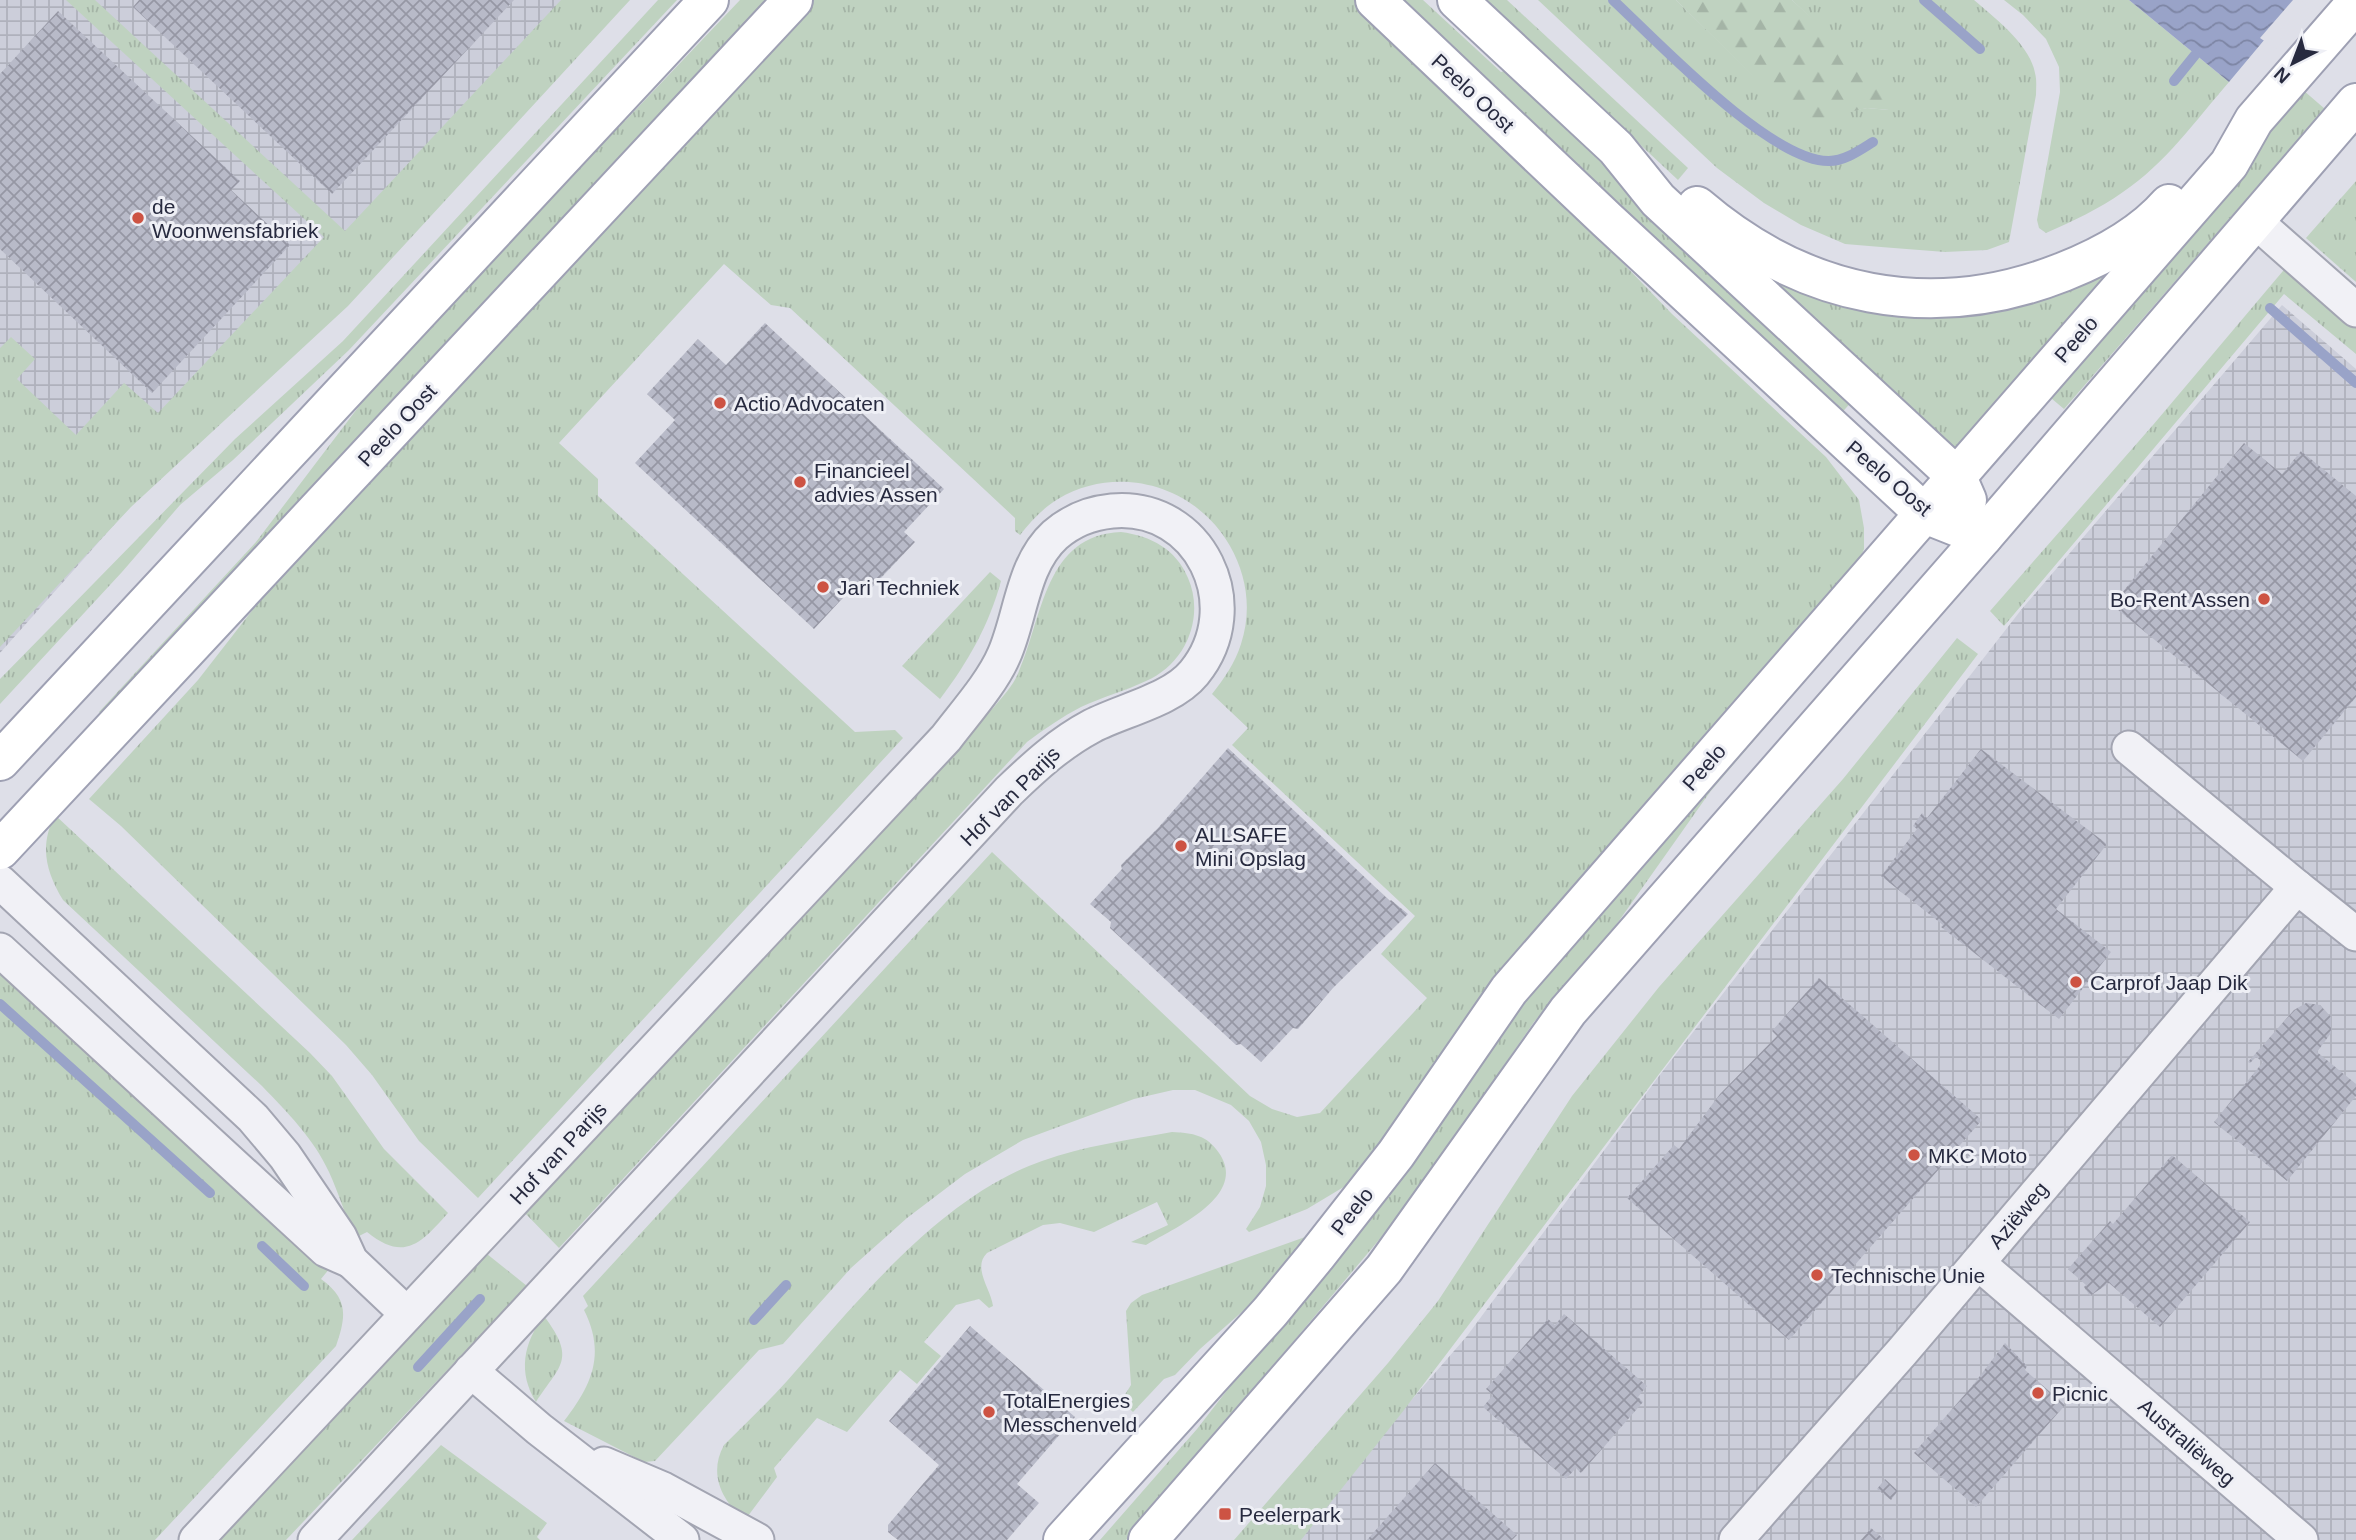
<svg xmlns="http://www.w3.org/2000/svg" width="2356" height="1540" font-family="Helvetica,sans-serif">
<style>
.industrial{fill:url(#industrial-grid)}
.grass{fill:url(#grass-tufts)}
.forest{fill:url(#forest-firs)}
.water{fill:url(#water-waves)}
.pier{fill:#dedfe8}
.lines{fill:none;stroke-linecap:round;stroke-linejoin:round}
.stream{stroke:#99a3c8;stroke-width:10}
.building{fill:url(#building-cross-hatch)}
.street-casing{stroke:#a3a5b2;stroke-width:37}
.primary-casing{stroke:#9ea0b3;stroke-width:42}
.street{stroke:#f1f1f6;stroke-width:33}
.primary{stroke:#fff;stroke-width:38}
.poi-dot{fill:#cd5343;stroke:#eeeff5;stroke-width:2.5}
.labels{text-anchor:middle;dominant-baseline:central;stroke-width:6;stroke-linejoin:round;paint-order:stroke}
.street-label{font-size:21px;fill:#272a3f;stroke:#eeeff5}
.poi-label{font-size:21px;fill:#272a3f;stroke:#eeeff5;text-anchor:start}
</style>
<defs>
<pattern id="industrial-grid" width="8" height="8" patternUnits="userSpaceOnUse" patternTransform="scale(1.75)"><rect width="8" height="8" fill="#ccceda"/><path d="M0 4h8M4 0v8" fill="none" stroke="#afb1bc"/></pattern>
<pattern id="grass-tufts" width="24" height="20" patternUnits="userSpaceOnUse" patternTransform="scale(1.75)"><rect width="24" height="20" fill="#bfd2c0"/><path d="M3 7l-1-3M5 7V3M7 7l1-3M15 17l-1-3M17 17v-4M19 17l1-3" fill="none" stroke="#a4b4a6"/></pattern>
<pattern id="forest-firs" width="22" height="20" patternUnits="userSpaceOnUse" patternTransform="scale(1.75)"><rect width="22" height="20" fill="#bfd2c0"/><path d="M5 1l3.5 6h-7zM16 11l3.5 6h-7z" fill="#a4b4a6"/></pattern>
<pattern id="water-waves" width="16" height="10" patternUnits="userSpaceOnUse" patternTransform="scale(1.75)"><rect width="16" height="10" fill="#99a3c8"/><path d="M0 5q4-4 8 0t8 0" fill="none" stroke="#7d85a4"/></pattern>
<pattern id="building-cross-hatch" width="8" height="8" patternUnits="userSpaceOnUse" patternTransform="scale(1.75)"><rect width="8" height="8" fill="#b8bac8"/><path d="M0 0l8 8M0 8l8-8" fill="none" stroke="#9697a4"/></pattern>
</defs>
<rect width="100%" height="100%" fill="#dedfe8"/>
<g class="industrial">
<polygon points="0,0 581,0 0,653"/>
<polygon points="2282,305 2356,369 2356,1540 1290,1540 1467,1336 1659,1076 2021,610"/>
</g>
<g class="grass">
<polygon points="66,0 95,0 345,231 561,0 630,0 348,306 131,507 0,647 0,348 11,337 35,359 17,379 76,435 124,383 158,413 324,237"/>
<polygon points="658,0 677,0 349,350 233,460 180,505 122,572 0,704 0,679 235,439 343,341"/>
<polygon points="740,0 778,0 107,720 99,712 256,542 363,401 623,118 625,121"/>
<path d="M810,0h550l199,197 113,117 154,143 33,43 5,28v21l-9,23 -477,586 -31,27 -40,24 -58,23 -3,-3 14,-22 6,-21v-21l-5,-23 -12,-21 -18,-16 -36,-15h-22l-39,9 -111,41 -58,34 -58,44 -56,50 -68,76 -24,6 -104,111 -11,1 -80,-41c28,-36 42,-67 20,-111l4,-4 -5,-10 409,-444 258,244 22,13 25,8 23,-4 107,-115 -46,-44 34,-38 -183,-171 16,-17 -36,-34c12,-15 23,-31 29,-50 11,-34 6,-68 -11,-98 -34,-60 -111,-83 -172,-47 -15,9 -27,22 -38,36l-5,-4v-13l-225,-210 -19,-3 -47,-41 -165,179 39,36v17l257,236 40,-2 8,8 -425,460 -59,-57 -47,-66 -26,-30 -225,-219 -32,-27 109,-119 99,-127z"/>
<polygon points="1389,0 1423,0 1501,72 1504,71 1854,399 1838,417"/>
<polygon points="1485,0 1507,0 1688,168 1678,180"/>
<path d="M1538,0h138l92,90 77,22 22,-4 22,2 -76,-90 -21,-20h182c21,18 56,45 61,73 2,7 1,15 1,22l-27,147 -22,8 -42,2 -64,-5 -36,-3 -44,-19 -37,-22 -47,-35z"/>
<path d="M2004,0h125l100,82c-33,38 -64,82 -106,110 -24,17 -50,29 -77,41l-7,-5 -2,-8 23,-128 -1,-25 -13,-28 -23,-24z"/>
<polygon points="2303,90 2325,109 2064,409 2045,393"/>
<polygon points="2356,181 2356,282 2306,238"/>
<polygon points="2123,259 1956,462 1768,278 1815,295"/>
<polygon points="2288,265 2356,325 2356,354 2284,294 2004,626 1990,611 2153,425"/>
<path d="M1121,532c30,4 55,17 67,46 17,39 -2,86 -42,103 -21,10 -44,16 -65,26 -19,10 -37,22 -54,35l-468,506 -37,-38 472,-503c9,-11 20,-22 25,-36 24,-55 26,-136 102,-139z"/>
<path d="M990,572l11,9c-12,44 -33,81 -61,118l-38,-33z"/>
<polygon points="1841,627 1847,632 1710,792 1616,925 1534,1022 1405,1209 1126,1540 1100,1540 1197,1429 1276,1327 1488,1039"/>
<polygon points="1957,638 1978,654 1404,1410 1301,1540 1234,1540 1388,1363 1438,1301 1572,1096 1659,987 1843,779"/>
<path d="M55,815l255,238 22,23 52,73 64,64c-26,29 -43,50 -81,19l-12,6c-9,-21 -16,-44 -26,-66 -15,-33 -42,-60 -67,-86l-199,-186c-17,-28 -24,-54 -8,-85z"/>
<path d="M0,971l330,297 -9,11c28,20 25,38 15,67l-181,194h-155z"/>
<path d="M1172,1132c21,1 35,3 47,21 30,43 -45,75 -73,92l-15,-3 37,-17 -11,-23 -63,30 -34,-9 -17,2 -56,28c-15,15 4,36 6,53l-4,2 -10,-9 -23,6 -32,37 17,14 -24,28 -17,-14 -53,62 -30,-14 -43,50 3,9 -32,43c-23,-19 -37,-46 -21,-75 21,-21 43,-42 63,-64 70,-79 153,-184 255,-220 42,-15 86,-21 130,-29z"/>
<polygon points="1322,1231 1286,1273 1200,1349 1175,1375 1164,1379 1133,1412 1121,1401 1131,1385 1126,1311 1131,1303 1142,1295"/>
<polygon points="487,1254 527,1286 286,1540 220,1540"/>
<path d="M544,1316c33,44 16,49 -8,86 -18,-29 -13,-59 8,-86z"/>
<polygon points="441,1445 547,1523 537,1537 540,1540 352,1540"/>
</g>
<polygon class="forest" points="1676,0 1792,0 1894,93 1889,110 1867,108 1816,120 1799,113 1767,90"/>
<polygon class="water" points="2129,0 2300,0 2314,72 2265,39 2229,82"/>
<polygon class="pier" points="2293,0 2301,0 2337,40 2356,56 2356,111 2312,73 2260,38"/>
<g class="lines">
<g class="stream">
<path d="M1613,0c44,41 158,162 216,161 16,0 31,-11 44,-19"/>
<polyline points="1924,0 1980,49"/>
<polyline points="2174,81 2195,55"/>
<polyline points="2270,308 2356,383"/>
<polyline points="0,1004 210,1193"/>
<polyline points="262,1246 304,1286"/>
<polyline points="754,1320 786,1285"/>
<polyline points="418,1367 480,1299"/>
</g>
</g>
<g class="building">
<polygon points="139,0 514,0 332,194 133,7"/>
<polygon points="58,11 240,181 231,190 290,245 152,393 0,249 0,74"/>
<polygon points="765,323 944,489 904,532 915,542 863,597 853,587 814,629 635,463 675,420 647,394 698,339 726,365"/>
<polygon points="2244,443 2282,474 2301,451 2356,496 2356,697 2303,761 2112,605"/>
<polygon points="1228,748 1390,901 1391,900 1408,914 1333,988 1298,1029 1293,1028 1261,1062 1241,1044 1236,1045 1110,928 1111,922 1090,904 1122,869 1121,865 1158,828"/>
<polygon points="1981,749 2107,844 2056,909 2111,952 2059,1019 1941,927 1943,925 1881,876 1917,829 1913,826 1922,813 1927,818"/>
<polygon points="1819,978 1982,1120 1789,1340 1627,1198 1674,1145 1679,1149 1720,1094 1777,1036 1772,1031"/>
<polygon points="2306,1003 2320,1005 2331,1017 2331,1033 2317,1052 2356,1084 2356,1096 2287,1181 2214,1122 2263,1062 2256,1057 2250,1063 2248,1062 2294,1010"/>
<polygon points="2172,1155 2250,1222 2160,1327 2109,1283 2090,1296 2084,1287 2086,1285 2068,1269 2110,1221 2113,1224"/>
<polygon points="1564,1314 1647,1386 1638,1397 1643,1402 1581,1473 1576,1468 1566,1479 1483,1407 1493,1395 1486,1389 1548,1319 1555,1325"/>
<polygon points="970,1326 1075,1417 1017,1484 1039,1503 1007,1540 898,1540 888,1532 888,1525 939,1465 889,1421"/>
<polygon points="2005,1343 2027,1366 2025,1370 2065,1405 1976,1507 1914,1453 1973,1385"/>
<polygon points="1435,1463 1517,1535 1512,1540 1367,1540"/>
<polygon points="1885,1479 1898,1491 1891,1500 1877,1489"/>
<polygon points="1871,1528 1885,1540 1861,1540"/>
</g>
<g class="lines">
<defs>
<g id="street">
<polyline points="2254,220 2356,310"/>
<polyline points="2129,748 2297,887"/>
<polyline points="0,882 253,1118 285,1156 340,1237 351,1261 407,1314"/>
<polyline points="0,950 326,1250 351,1261"/>
<polyline points="1978,1263 2301,1540"/>
<polyline points="471,1371 539,1429 682,1540"/>
<polyline points="604,1464 663,1489 757,1540"/>
<path d="M196,1540l750,-802c19,-25 46,-55 58,-83 17,-38 18,-90 51,-120 16,-14 36,-22 57,-24 88,-8 137,95 82,162 -22,27 -71,37 -102,53 -32,17 -57,40 -83,65l-694,749"/>
<polyline points="1736,1540 1902,1352 2297,887 2356,934"/>
</g>
<g id="primary">
<polyline points="1375,0 1607,220 1925,514 1983,537"/>
<polyline points="1457,0 1616,148 1658,200 1957,477 1967,500"/>
<path d="M1697,206c106,91 234,118 366,66 38,-15 79,-37 106,-68"/>
<polyline points="0,761 709,0"/>
<polyline points="0,850 793,0"/>
<polyline points="1063,1540 1270,1312 1316,1256 1396,1154 1509,990 2229,164 2254,120 2356,3"/>
<polyline points="1148,1540 1384,1269 1568,1011 1983,537 2356,103"/>
</g>
</defs>
<use href="#street" class="street-casing"/>
<use href="#primary" class="primary-casing"/>
<use href="#street" class="street"/>
<use href="#primary" class="primary"/>
</g>
<g class="poi-dot">
<circle cx="138" cy="218" r="7"/>
<circle cx="720" cy="403" r="7"/>
<circle cx="800" cy="482" r="7"/>
<circle cx="823" cy="587" r="7"/>
<circle cx="2264" cy="599" r="7"/>
<circle cx="1181" cy="846" r="7"/>
<circle cx="2076" cy="982" r="7"/>
<circle cx="1914" cy="1155" r="7"/>
<circle cx="1817" cy="1275" r="7"/>
<circle cx="2038" cy="1393" r="7"/>
<circle cx="989" cy="1412" r="7"/>
<rect x="1218" y="1507" width="14" height="14" rx="3.5"/>
</g>
<g class="labels">
<g class="street-label">
<text transform="translate(1473 93) rotate(43)">Peelo Oost</text>
<text transform="translate(2076 339) rotate(-49)">Peelo</text>
<text transform="translate(397 425) rotate(-47)">Peelo Oost</text>
<text transform="translate(1889 478) rotate(40)">Peelo Oost</text>
<text transform="translate(1704 767) rotate(-49)">Peelo</text>
<text transform="translate(1010 796) rotate(-45)">Hof van Parijs</text>
<text transform="translate(558 1153) rotate(-47)">Hof van Parijs</text>
<text transform="translate(1352 1211) rotate(-52)">Peelo</text>
<text transform="translate(2018 1215) rotate(-50)">Aziëweg</text>
<text transform="translate(2187 1442) rotate(41)">Australiëweg</text>
</g>
<g class="poi-label">
<text x="152" y="206">de<tspan x="152" dy="24">Woonwensfabriek</tspan></text>
<text x="734" y="403">Actio Advocaten</text>
<text x="814" y="470">Financieel<tspan x="814" dy="24">advies Assen</tspan></text>
<text x="837" y="587">Jari Techniek</text>
<text x="2250" y="599" text-anchor="end">Bo-Rent Assen</text>
<text x="1195" y="834">ALLSAFE<tspan x="1195" dy="24">Mini Opslag</tspan></text>
<text x="2090" y="982">Carprof Jaap Dik</text>
<text x="1928" y="1155">MKC Moto</text>
<text x="1831" y="1275">Technische Unie</text>
<text x="2052" y="1393">Picnic</text>
<text x="1003" y="1400">TotalEnergies<tspan x="1003" dy="24">Messchenveld</tspan></text>
<text x="1239" y="1514">Peelerpark</text>
</g>
</g>
<g transform="translate(2293 63) rotate(222)" stroke="#eeeff5" stroke-width="5" paint-order="stroke">
<path d="M0-5L12 26L0 18L-12 26Z" fill="#272a3f"/>
<text y="-10" font-size="19" font-weight="bold" text-anchor="middle" fill="#272a3f">N</text>
</g>
</svg>
